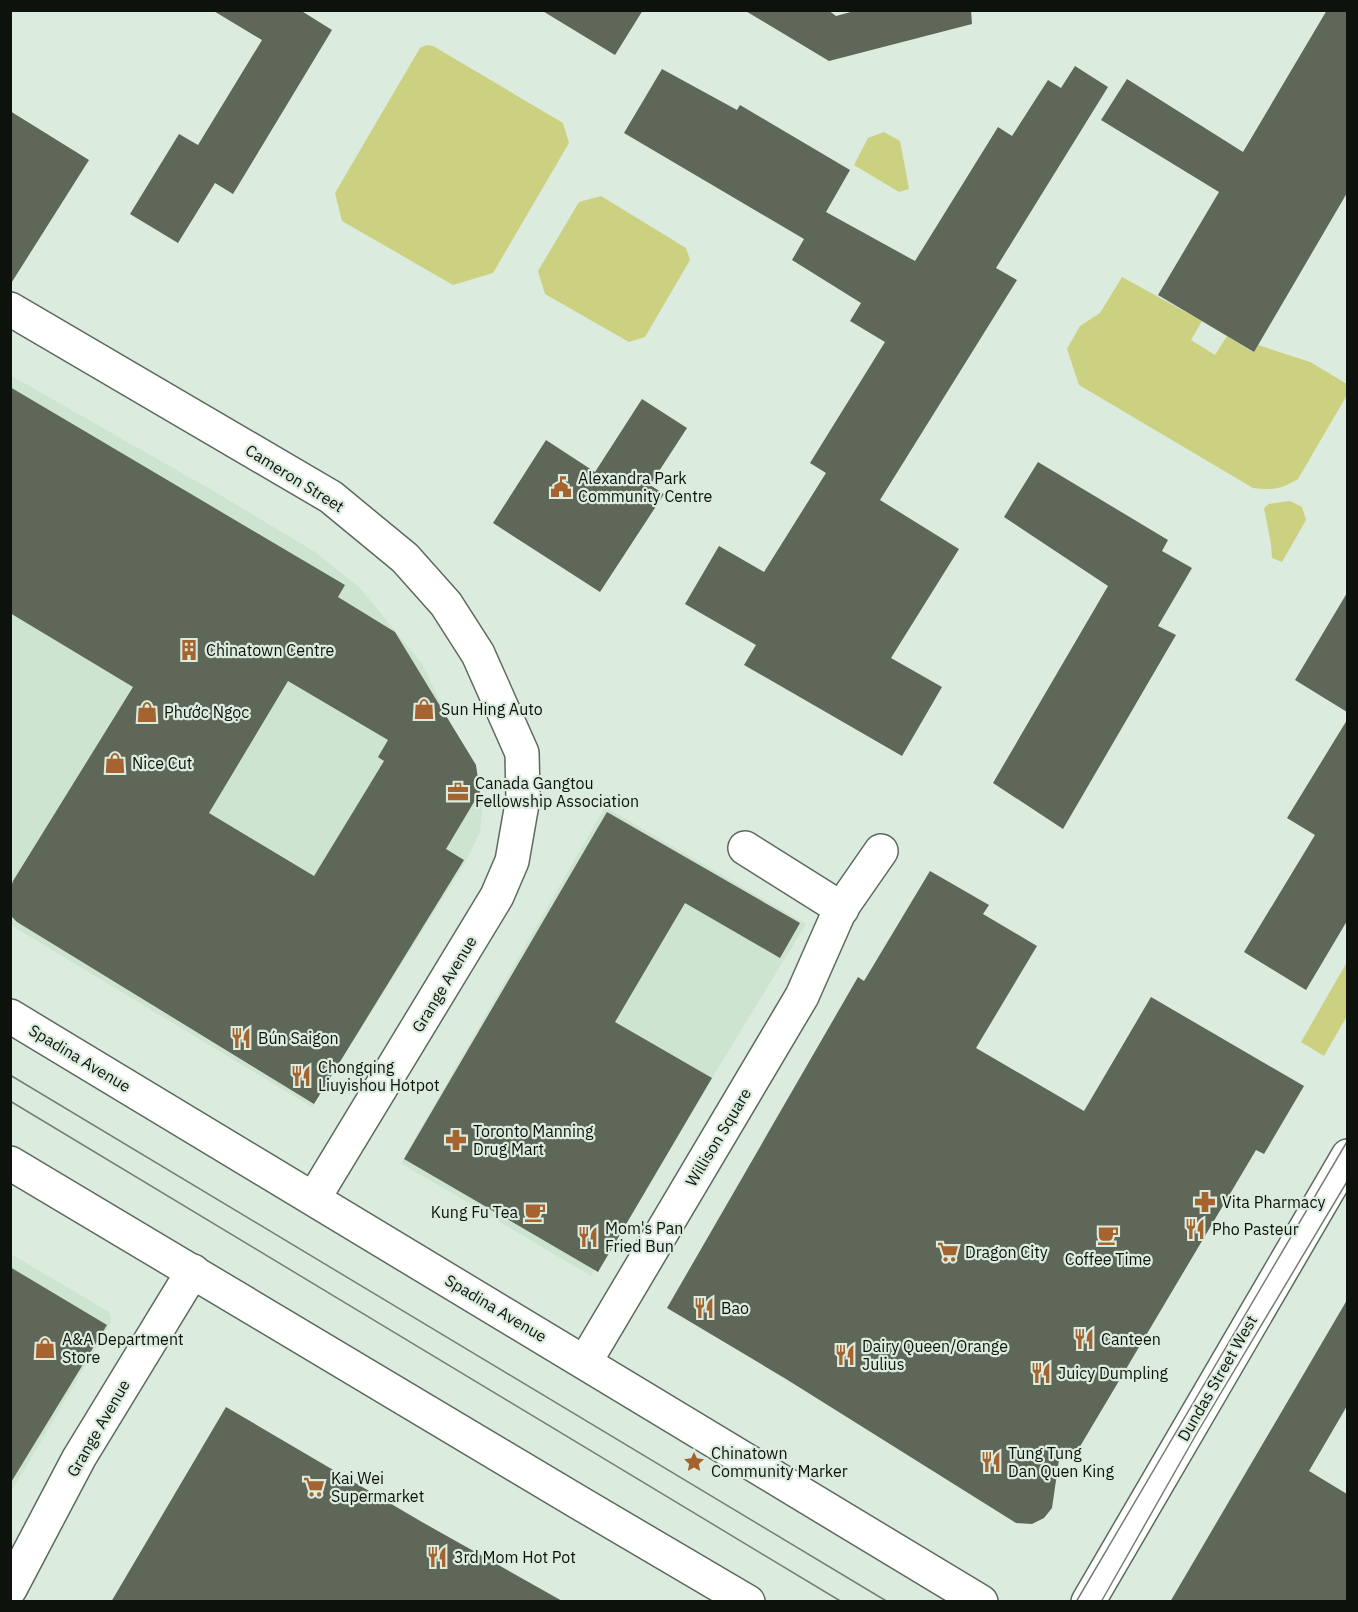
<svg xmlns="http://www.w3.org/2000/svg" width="1358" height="1612" font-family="'IBM Plex Sans',sans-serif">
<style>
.built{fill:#cde4d0}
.green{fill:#ccd182}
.building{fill:#5f6758;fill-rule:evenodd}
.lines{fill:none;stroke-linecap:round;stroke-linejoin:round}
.street-casing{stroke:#5c6a5e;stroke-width:36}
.secondary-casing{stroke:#5c6a5e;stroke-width:36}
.primary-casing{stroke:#5c6a5e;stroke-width:36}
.street{stroke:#fff;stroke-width:33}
.secondary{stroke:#fff;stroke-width:33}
.primary{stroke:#fff;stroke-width:33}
.tram{stroke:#757f76;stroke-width:1.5}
.labels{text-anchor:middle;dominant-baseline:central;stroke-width:4.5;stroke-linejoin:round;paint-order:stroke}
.street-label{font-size:16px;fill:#0d120d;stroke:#dbebdd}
.poi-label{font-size:16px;fill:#0d120d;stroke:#dbebdd;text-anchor:start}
</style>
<rect width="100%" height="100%" fill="#dbebdd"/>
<g class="built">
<polygon points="10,375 222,496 315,552 361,589 422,664 475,774 483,802 480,832 466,861 312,1107 11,925"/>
<polygon points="605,807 806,924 591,1276 401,1163"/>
<polygon points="11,1254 109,1312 111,1322 11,1492"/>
</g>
<g class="green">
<polygon points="427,45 433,46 563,123 569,143 493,273 453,285 342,221 335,193 420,48"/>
<polygon points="884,132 900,141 909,189 899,192 854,165 868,138"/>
<polygon points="601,196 686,248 690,260 645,337 629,342 545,294 538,271 579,202"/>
<path d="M1122,277l80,44 -11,19 24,15 12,-19 26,16 5,-7 52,17 37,22v11l-49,84c-18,11 -25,11 -45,9l-174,-103 -12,-36 13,-23 20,-13z"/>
<polygon points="1290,501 1302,507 1306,520 1282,562 1272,558 1271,544 1264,508 1269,504"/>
<polygon points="1347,962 1347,1016 1324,1056 1301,1042"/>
</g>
<g class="building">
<polygon points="212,10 300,10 332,30 233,194 215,183 178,243 130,214 179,134 198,145 262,40"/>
<polygon points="541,10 643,10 615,55"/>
<polygon points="744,10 828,10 836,16 858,10 971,10 972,24 829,61"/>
<polygon points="1327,10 1347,10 1347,193 1254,352 1158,295 1219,192 1101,120 1127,79 1243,152"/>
<polygon points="1075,66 1108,87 996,268 1017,280 880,500 959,549 891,658 942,687 902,756 744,665 756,645 685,604 719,546 764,572 826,473 810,463 885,342 850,321 861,303 792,260 804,239 624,133 662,69 737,110 740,105 850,170 826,212 915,261 998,127 1012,136 1048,80 1061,88"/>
<polygon points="10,111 89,160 10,285"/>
<path d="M10,387l335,198 -7,12 57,35 81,133 4,27 -34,57 18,11 -150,244 -297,-182 -7,-7v-25l3,-9 120,-194 -123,-74zM288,681l100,59 -10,17 6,4 -70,115 -105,-63z"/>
<polygon points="642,399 687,428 650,485 664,494 600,592 493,523 546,440 595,472"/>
<polygon points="1038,462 1168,540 1162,551 1192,568 1158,626 1176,635 1063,829 993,783 1108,586 1004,517"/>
<polygon points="1347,593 1347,712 1295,680"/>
<polygon points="1347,720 1347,921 1306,990 1244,952 1315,835 1287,818"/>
<polygon points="607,812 800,923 780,958 685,903 615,1022 712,1078 598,1272 404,1159"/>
<polygon points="930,871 989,905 983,914 1037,946 976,1048 1084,1111 1151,997 1304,1086 1264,1154 1256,1150 1072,1460 1060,1453 1052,1508 1044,1518 1032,1524 1016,1523 786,1379 667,1308 858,977 864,981"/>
<polygon points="10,1267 107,1325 10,1484"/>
<polygon points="1347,1300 1347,1406 1309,1471 1347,1494 1347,1602 1170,1602"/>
<polygon points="226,1407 422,1522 564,1602 111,1602"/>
</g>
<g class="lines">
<defs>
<g id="street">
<polyline points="10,309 331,497 405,558 446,604 478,654 522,753 523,798 512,861 497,896 314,1198"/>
<polyline points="745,848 842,909"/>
<polyline points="585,1362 802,996 840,910 881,851"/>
<polyline points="10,1589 79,1458 193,1271"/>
</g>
<polyline id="secondary" points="1088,1602 1348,1156"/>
<g id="primary">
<polyline points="10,1016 981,1602"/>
<polyline points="10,1163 578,1502 748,1602"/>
</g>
</defs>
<use href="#street" class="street-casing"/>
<use href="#secondary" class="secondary-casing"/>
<use href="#primary" class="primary-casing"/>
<use href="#street" class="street"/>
<use href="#secondary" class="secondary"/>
<use href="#primary" class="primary"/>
<g class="tram">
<polyline points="10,1075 888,1602"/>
<polyline points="10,1101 842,1602"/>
<polyline points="1076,1602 1348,1140"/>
<polyline points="1101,1602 1197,1433 1348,1180"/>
</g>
</g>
<defs>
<symbol id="civic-bare" viewBox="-9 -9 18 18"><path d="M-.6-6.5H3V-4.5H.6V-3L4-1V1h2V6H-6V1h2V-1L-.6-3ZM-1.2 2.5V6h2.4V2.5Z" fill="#a5632f" stroke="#dbebdd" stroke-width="2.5" paint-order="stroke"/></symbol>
<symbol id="building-bare" viewBox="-9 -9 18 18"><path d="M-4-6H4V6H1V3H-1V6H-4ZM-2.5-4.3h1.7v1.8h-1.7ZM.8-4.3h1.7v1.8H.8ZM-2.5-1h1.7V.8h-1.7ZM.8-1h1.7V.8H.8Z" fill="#a5632f" stroke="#dbebdd" stroke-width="2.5" paint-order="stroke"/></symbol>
<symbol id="shop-bare" viewBox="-9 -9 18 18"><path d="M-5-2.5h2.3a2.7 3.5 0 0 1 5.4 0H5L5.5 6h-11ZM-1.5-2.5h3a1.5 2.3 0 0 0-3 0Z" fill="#a5632f" stroke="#dbebdd" stroke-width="2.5" paint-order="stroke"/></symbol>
<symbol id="office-bare" viewBox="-9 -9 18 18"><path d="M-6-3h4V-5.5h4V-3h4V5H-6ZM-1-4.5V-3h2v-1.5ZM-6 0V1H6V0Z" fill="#a5632f" stroke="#dbebdd" stroke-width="2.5" paint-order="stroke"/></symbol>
<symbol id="restaurant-bare" viewBox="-9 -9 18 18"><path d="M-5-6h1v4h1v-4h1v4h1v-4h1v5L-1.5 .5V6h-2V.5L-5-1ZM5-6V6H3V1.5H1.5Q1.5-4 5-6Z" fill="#a5632f" stroke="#dbebdd" stroke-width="2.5" paint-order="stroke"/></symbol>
<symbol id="pharmacy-bare" viewBox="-9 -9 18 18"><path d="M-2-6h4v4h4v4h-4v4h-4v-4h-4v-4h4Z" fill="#a5632f" stroke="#dbebdd" stroke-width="2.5" paint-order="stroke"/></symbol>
<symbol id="cafe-bare" viewBox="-9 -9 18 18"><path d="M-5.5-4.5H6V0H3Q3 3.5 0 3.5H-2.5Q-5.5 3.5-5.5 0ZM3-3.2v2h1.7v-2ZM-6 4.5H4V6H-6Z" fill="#a5632f" stroke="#dbebdd" stroke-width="2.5" paint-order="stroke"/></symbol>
<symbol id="supermarket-bare" viewBox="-9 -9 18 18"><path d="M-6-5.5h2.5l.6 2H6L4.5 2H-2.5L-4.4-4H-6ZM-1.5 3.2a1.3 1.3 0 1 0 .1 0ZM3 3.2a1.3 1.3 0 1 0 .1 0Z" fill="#a5632f" stroke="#dbebdd" stroke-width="2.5" paint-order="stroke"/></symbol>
<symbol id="sight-bare" viewBox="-9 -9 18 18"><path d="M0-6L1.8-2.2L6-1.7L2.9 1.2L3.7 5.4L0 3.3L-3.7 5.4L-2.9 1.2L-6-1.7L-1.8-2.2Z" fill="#a5632f" stroke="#dbebdd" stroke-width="2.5" paint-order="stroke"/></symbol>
</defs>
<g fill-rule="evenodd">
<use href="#civic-bare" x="546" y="472" width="30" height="30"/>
<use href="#building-bare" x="174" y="635" width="30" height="30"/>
<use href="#shop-bare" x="409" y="694" width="30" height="30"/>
<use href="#shop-bare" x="132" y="697" width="30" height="30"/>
<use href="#shop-bare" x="100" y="748" width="30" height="30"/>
<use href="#office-bare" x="443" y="777" width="30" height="30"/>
<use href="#restaurant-bare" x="226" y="1023" width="30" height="30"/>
<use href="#restaurant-bare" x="286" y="1061" width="30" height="30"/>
<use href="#pharmacy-bare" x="441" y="1125" width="30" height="30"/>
<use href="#pharmacy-bare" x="1190" y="1187" width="30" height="30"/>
<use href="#cafe-bare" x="520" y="1197" width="30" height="30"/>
<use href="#restaurant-bare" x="1180" y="1214" width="30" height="30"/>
<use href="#cafe-bare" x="1093" y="1220" width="30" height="30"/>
<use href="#restaurant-bare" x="573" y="1222" width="30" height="30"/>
<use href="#supermarket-bare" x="933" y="1237" width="30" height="30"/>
<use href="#restaurant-bare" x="689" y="1293" width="30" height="30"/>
<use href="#restaurant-bare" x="1069" y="1324" width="30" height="30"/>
<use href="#shop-bare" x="30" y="1333" width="30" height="30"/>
<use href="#restaurant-bare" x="830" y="1340" width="30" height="30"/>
<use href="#restaurant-bare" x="1026" y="1358" width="30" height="30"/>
<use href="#sight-bare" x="679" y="1447" width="30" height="30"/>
<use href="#restaurant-bare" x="976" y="1447" width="30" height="30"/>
<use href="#supermarket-bare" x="299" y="1472" width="30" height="30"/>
<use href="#restaurant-bare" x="422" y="1542" width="30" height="30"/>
</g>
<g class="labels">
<g class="street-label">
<text transform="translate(295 478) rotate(32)">Cameron Street</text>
<text transform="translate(444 984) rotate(-59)">Grange Avenue</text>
<text transform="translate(80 1058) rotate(31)">Spadina Avenue</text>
<text transform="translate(718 1137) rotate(-59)">Willison Square</text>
<text transform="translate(496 1308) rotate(31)">Spadina Avenue</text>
<text transform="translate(1217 1378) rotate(-60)">Dundas Street West</text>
<text transform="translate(98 1428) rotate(-60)">Grange Avenue</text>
</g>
<g class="poi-label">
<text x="578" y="478">Alexandra Park<tspan x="578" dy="18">Community Centre</tspan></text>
<text x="206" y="650">Chinatown Centre</text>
<text x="441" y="709">Sun Hing Auto</text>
<text x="164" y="712">Phước Ngọc</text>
<text x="132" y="763">Nice Cut</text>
<text x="475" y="783">Canada Gangtou<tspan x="475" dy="18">Fellowship Association</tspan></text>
<text x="258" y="1038">Bún Saigon</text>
<text x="318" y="1067">Chongqing<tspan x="318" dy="18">Liuyishou Hotpot</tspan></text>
<text x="473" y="1131">Toronto Manning<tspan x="473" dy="18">Drug Mart</tspan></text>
<text x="1222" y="1202">Vita Pharmacy</text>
<text x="518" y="1212" text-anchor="end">Kung Fu Tea</text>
<text x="605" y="1228">Mom's Pan<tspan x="605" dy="18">Fried Bun</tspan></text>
<text x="1212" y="1229">Pho Pasteur</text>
<text x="965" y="1252">Dragon City</text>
<text x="1108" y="1259" text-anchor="middle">Coffee Time</text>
<text x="721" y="1308">Bao</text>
<text x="62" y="1339">A&amp;A Department<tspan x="62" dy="18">Store</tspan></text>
<text x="1101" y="1339">Canteen</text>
<text x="862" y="1346">Dairy Queen/Orange<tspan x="862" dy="18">Julius</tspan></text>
<text x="1058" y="1373">Juicy Dumpling</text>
<text x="711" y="1453">Chinatown<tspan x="711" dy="18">Community Marker</tspan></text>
<text x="1008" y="1453">Tung Tung<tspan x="1008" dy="18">Dan Quen King</tspan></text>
<text x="331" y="1478">Kai Wei<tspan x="331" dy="18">Supermarket</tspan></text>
<text x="454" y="1557">3rd Mom Hot Pot</text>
</g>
</g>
<rect width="1358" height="1612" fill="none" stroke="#0d120d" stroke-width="24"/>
</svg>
